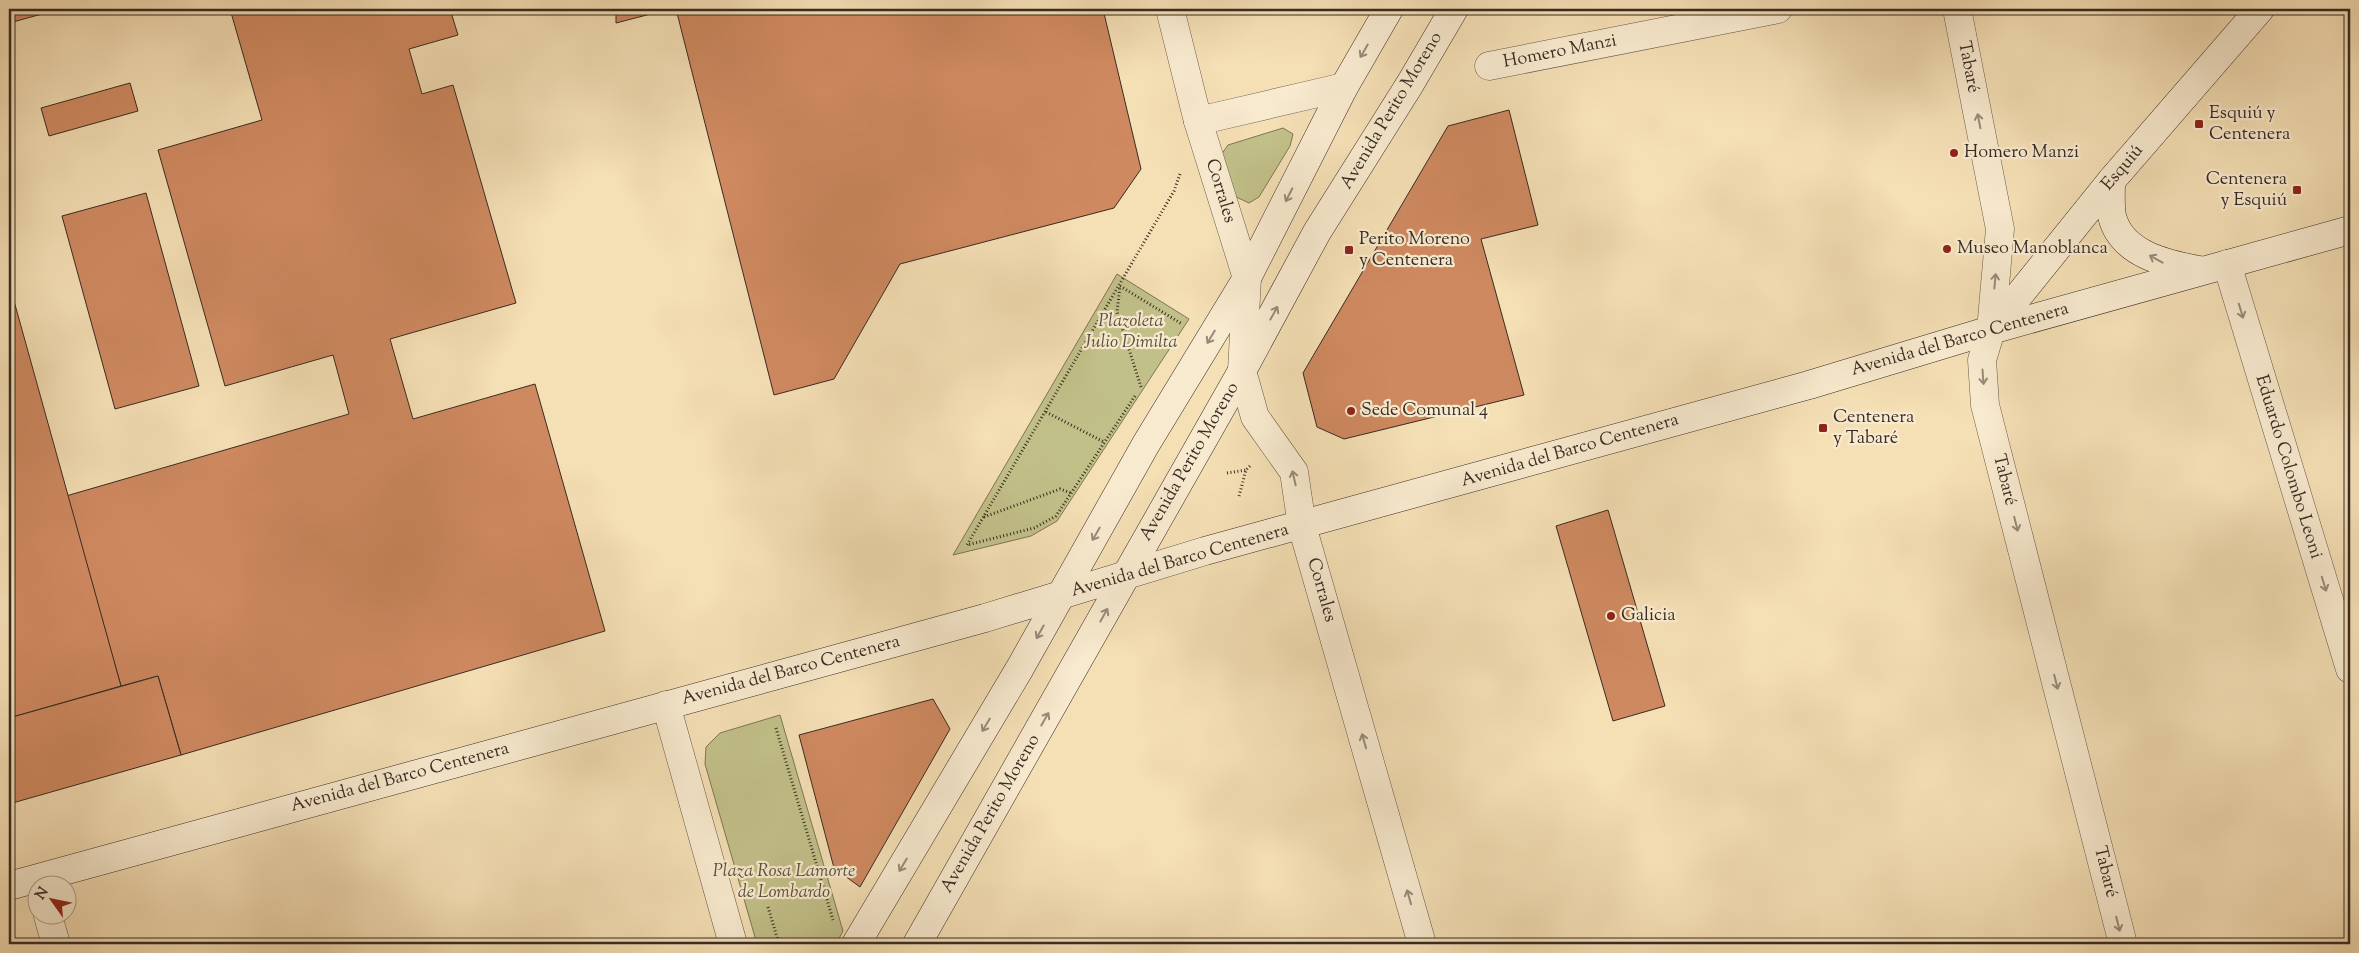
<svg xmlns="http://www.w3.org/2000/svg" width="2359" height="953" font-family="'Sorts Mill Goudy',serif">
<style>
.green{fill:#c2c089;stroke:#7d7656}
.building{fill:#cf8960;stroke:#382b23}
.lines{fill:none;stroke-linecap:round;stroke-linejoin:round}
.street-casing{stroke:#675848;stroke-width:29}
.secondary-casing{stroke:#382b23;stroke-width:29}
.path{stroke:#382b23;stroke-width:3;stroke-dasharray:1 2.5;stroke-linecap:butt}
.street{stroke:#f8eacf;stroke-width:28}
.secondary{stroke:#f8eacf;stroke-width:28}
.oneway{stroke:#988a79}
.poi-dot{fill:#8f2418;stroke:#f8eacf;stroke-width:2}
.labels{text-anchor:middle;dominant-baseline:central;stroke-width:4.5;stroke-linejoin:round;paint-order:stroke}
.street-label{font-size:18px;fill:#382b23;stroke:#f8eacf}
.poi-label{font-size:18px;fill:#382b23;stroke:#f8eacf;text-anchor:start}
.park-label{font-size:18px;font-style:italic;fill:#5a503c;stroke:#f8eacf}
</style>
<rect width="100%" height="100%" fill="#f5dfb5"/>
<filter id="stains"><feTurbulence type="fractalNoise" baseFrequency=".004" numOctaves="4"/><feColorMatrix values="0 0 0 0 .2 0 0 0 0 .09 0 0 0 0 .02 0 0 0 .5 -.17"/></filter>
<radialGradient id="worn" r=".72"><stop offset=".6" stop-color="#630" stop-opacity="0"/><stop offset="1" stop-color="#630" stop-opacity=".3"/></radialGradient>
<g class="green">
<polygon points="1283,128 1293,134 1290,146 1259,197 1249,203 1232,195 1221,155 1228,145"/>
<polygon points="1117,274 1189,319 1057,521 1031,536 953,555"/>
<polygon points="780,715 843,931 836,944 757,944 705,764 706,747 720,733"/>
</g>
<g class="building">
<polygon points="9,9 60,9 13,22"/>
<polygon points="230,9 450,9 458,35 409,49 422,94 453,85 516,303 390,339 413,419 535,384 605,631 181,755 158,676 121,686 66,496 349,414 333,355 225,386 158,150 262,120"/>
<polygon points="616,9 670,9 616,23"/>
<polygon points="676,9 1103,9 1141,169 1114,208 900,264 834,379 774,395"/>
<polygon points="130,83 138,111 49,136 41,108"/>
<polygon points="1509,110 1538,225 1481,239 1524,395 1344,439 1317,427 1303,373 1448,126"/>
<polygon points="146,193 199,386 115,409 62,216"/>
<polygon points="9,283 121,686 9,718"/>
<polygon points="1608,510 1665,706 1613,721 1556,526"/>
<polygon points="158,676 181,755 9,804 9,718"/>
<polygon points="933,699 950,729 860,887 834,868 799,735"/>
</g>
<g class="lines">
<defs>
<g id="street">
<polyline points="1170,9 1198,121 1247,278 1242,371 1255,417 1294,472 1302,526 1422,944"/>
<polyline points="1957,9 2000,229 1991,330 1982,360 1985,405 2123,944"/>
<polyline points="1489,66 1778,9"/>
<polyline points="1198,121 1344,87"/>
<polyline points="2227,264 2350,669"/>
<polyline points="666,705 733,944"/>
<polyline points="48,916 56,944"/>
</g>
<g id="secondary">
<path d="M2111,181c0,11 -1,25 1,35 9,38 54,48 87,54"/>
<polyline points="1991,330 2111,181 2260,9"/>
<polyline points="9,886 985,618 1205,551 1809,385 1991,330 2350,230"/>
<polyline points="856,944 1020,668 1146,444 1247,278 1344,87 1389,9"/>
<polyline points="917,944 1242,371 1317,232 1410,84 1454,9"/>
</g>
</defs>
<use href="#street" class="street-casing"/>
<use href="#secondary" class="secondary-casing"/>
<g class="path">
<polyline points="1141,387 1117,312 1120,286 1182,324"/>
<polyline points="1135,396 1056,516 1034,528 967,545 1174,191 1180,174"/>
<polyline points="1046,412 1104,442"/>
<polyline points="1227,473 1246,470"/>
<polyline points="1239,496 1246,470 1250,466"/>
<polyline points="984,517 1060,489 1071,493"/>
<polyline points="776,728 833,920"/>
<polyline points="768,907 779,944"/>
</g>
<use href="#street" class="street"/>
<use href="#secondary" class="secondary"/>
</g>
<defs><path id="oneway-shaft" d="M-6 0H5M1.5-3L5.5 0L1.5 3" fill="none" stroke-width="1.6" stroke-linecap="round" stroke-linejoin="round" transform="scale(1.25)"/></defs>
<g class="oneway">
<use href="#oneway-shaft" transform="translate(1364 51) rotate(120)"/>
<use href="#oneway-shaft" transform="translate(1979 121) rotate(-101)"/>
<use href="#oneway-shaft" transform="translate(1289 195) rotate(117)"/>
<use href="#oneway-shaft" transform="translate(2156 259) rotate(-151)"/>
<use href="#oneway-shaft" transform="translate(1995 281) rotate(-85)"/>
<use href="#oneway-shaft" transform="translate(2241 311) rotate(73)"/>
<use href="#oneway-shaft" transform="translate(1274 313) rotate(-61)"/>
<use href="#oneway-shaft" transform="translate(1211 337) rotate(121)"/>
<use href="#oneway-shaft" transform="translate(1983 377) rotate(86)"/>
<use href="#oneway-shaft" transform="translate(1294 478) rotate(-103)"/>
<use href="#oneway-shaft" transform="translate(2016 524) rotate(76)"/>
<use href="#oneway-shaft" transform="translate(1096 534) rotate(120)"/>
<use href="#oneway-shaft" transform="translate(2324 584) rotate(73)"/>
<use href="#oneway-shaft" transform="translate(1104 615) rotate(-61)"/>
<use href="#oneway-shaft" transform="translate(1040 632) rotate(119)"/>
<use href="#oneway-shaft" transform="translate(2056 682) rotate(76)"/>
<use href="#oneway-shaft" transform="translate(1045 719) rotate(-60)"/>
<use href="#oneway-shaft" transform="translate(986 725) rotate(121)"/>
<use href="#oneway-shaft" transform="translate(1364 741) rotate(-106)"/>
<use href="#oneway-shaft" transform="translate(903 865) rotate(121)"/>
<use href="#oneway-shaft" transform="translate(1409 897) rotate(-106)"/>
<use href="#oneway-shaft" transform="translate(2118 924) rotate(76)"/>
</g>
<g class="poi-dot">
<rect x="2194" y="119" width="10" height="10" rx="2.5"/>
<circle cx="1954" cy="153" r="5"/>
<rect x="2292" y="185" width="10" height="10" rx="2.5"/>
<circle cx="1947" cy="249" r="5"/>
<rect x="1344" y="245" width="10" height="10" rx="2.5"/>
<circle cx="1351" cy="411" r="5"/>
<rect x="1818" y="423" width="10" height="10" rx="2.5"/>
<circle cx="1611" cy="616" r="5"/>
</g>
<g class="labels">
<g class="street-label">
<text transform="translate(1560 52) rotate(-11)">Homero Manzi</text>
<text transform="translate(1968 67) rotate(79)">Tabaré</text>
<text transform="translate(1392 111) rotate(-59)">Avenida Perito Moreno</text>
<text transform="translate(2123 168) rotate(-50)">Esquiú</text>
<text transform="translate(1220 191) rotate(73)">Corrales</text>
<text transform="translate(1960 340) rotate(-16)">Avenida del Barco Centenera</text>
<text transform="translate(1570 451) rotate(-16)">Avenida del Barco Centenera</text>
<text transform="translate(1190 462) rotate(-60)">Avenida Perito Moreno</text>
<text transform="translate(2288 467) rotate(73)">Eduardo Colombo Leoni</text>
<text transform="translate(2004 480) rotate(76)">Tabaré</text>
<text transform="translate(1180 561) rotate(-16)">Avenida del Barco Centenera</text>
<text transform="translate(1321 590) rotate(74)">Corrales</text>
<text transform="translate(791 671) rotate(-15)">Avenida del Barco Centenera</text>
<text transform="translate(400 778) rotate(-15)">Avenida del Barco Centenera</text>
<text transform="translate(991 814) rotate(-60)">Avenida Perito Moreno</text>
<text transform="translate(2105 872) rotate(76)">Tabaré</text>
</g>
<g class="poi-label">
<text x="2209" y="114">Esquiú y<tspan x="2209" dy="21">Centenera</tspan></text>
<text x="1964" y="153">Homero Manzi</text>
<text x="2287" y="180" text-anchor="end">Centenera<tspan x="2287" dy="21">y Esquiú</tspan></text>
<text x="1359" y="240">Perito Moreno<tspan x="1359" dy="21">y Centenera</tspan></text>
<text x="1957" y="249">Museo Manoblanca</text>
<text x="1361" y="411">Sede Comunal 4</text>
<text x="1833" y="418">Centenera<tspan x="1833" dy="21">y Tabaré</tspan></text>
<text x="1621" y="616">Galicia</text>
</g>
<g class="park-label">
<text x="1131" y="322">Plazoleta<tspan x="1131" dy="21">Julio Dimilta</tspan></text>
<text x="784" y="872">Plaza Rosa Lamorte<tspan x="784" dy="21">de Lombardo</tspan></text>
</g>
</g>
<rect width="2359" height="953" fill="none" stroke="#f5dfb5" stroke-width="30"/>
<rect x="10" y="10" width="2339" height="933" fill="none" stroke="#382b23" stroke-width="2.5"/>
<rect x="15" y="15" width="2329" height="923" fill="none" stroke="#382b23"/>
<g transform="translate(52 900) rotate(303)"><circle r="24" fill="#f8eacf" stroke="#ab9e8a"/>
<path d="M0-4L9 19L0 12L-9 19Z" fill="#8f2418"/>
<text y="-8" font-size="14" font-weight="bold" text-anchor="middle" fill="#382b23">N</text>
</g>
<rect width="100%" height="100%" filter="url(#stains)"/>
<rect width="100%" height="100%" fill="url(#worn)"/>
</svg>
